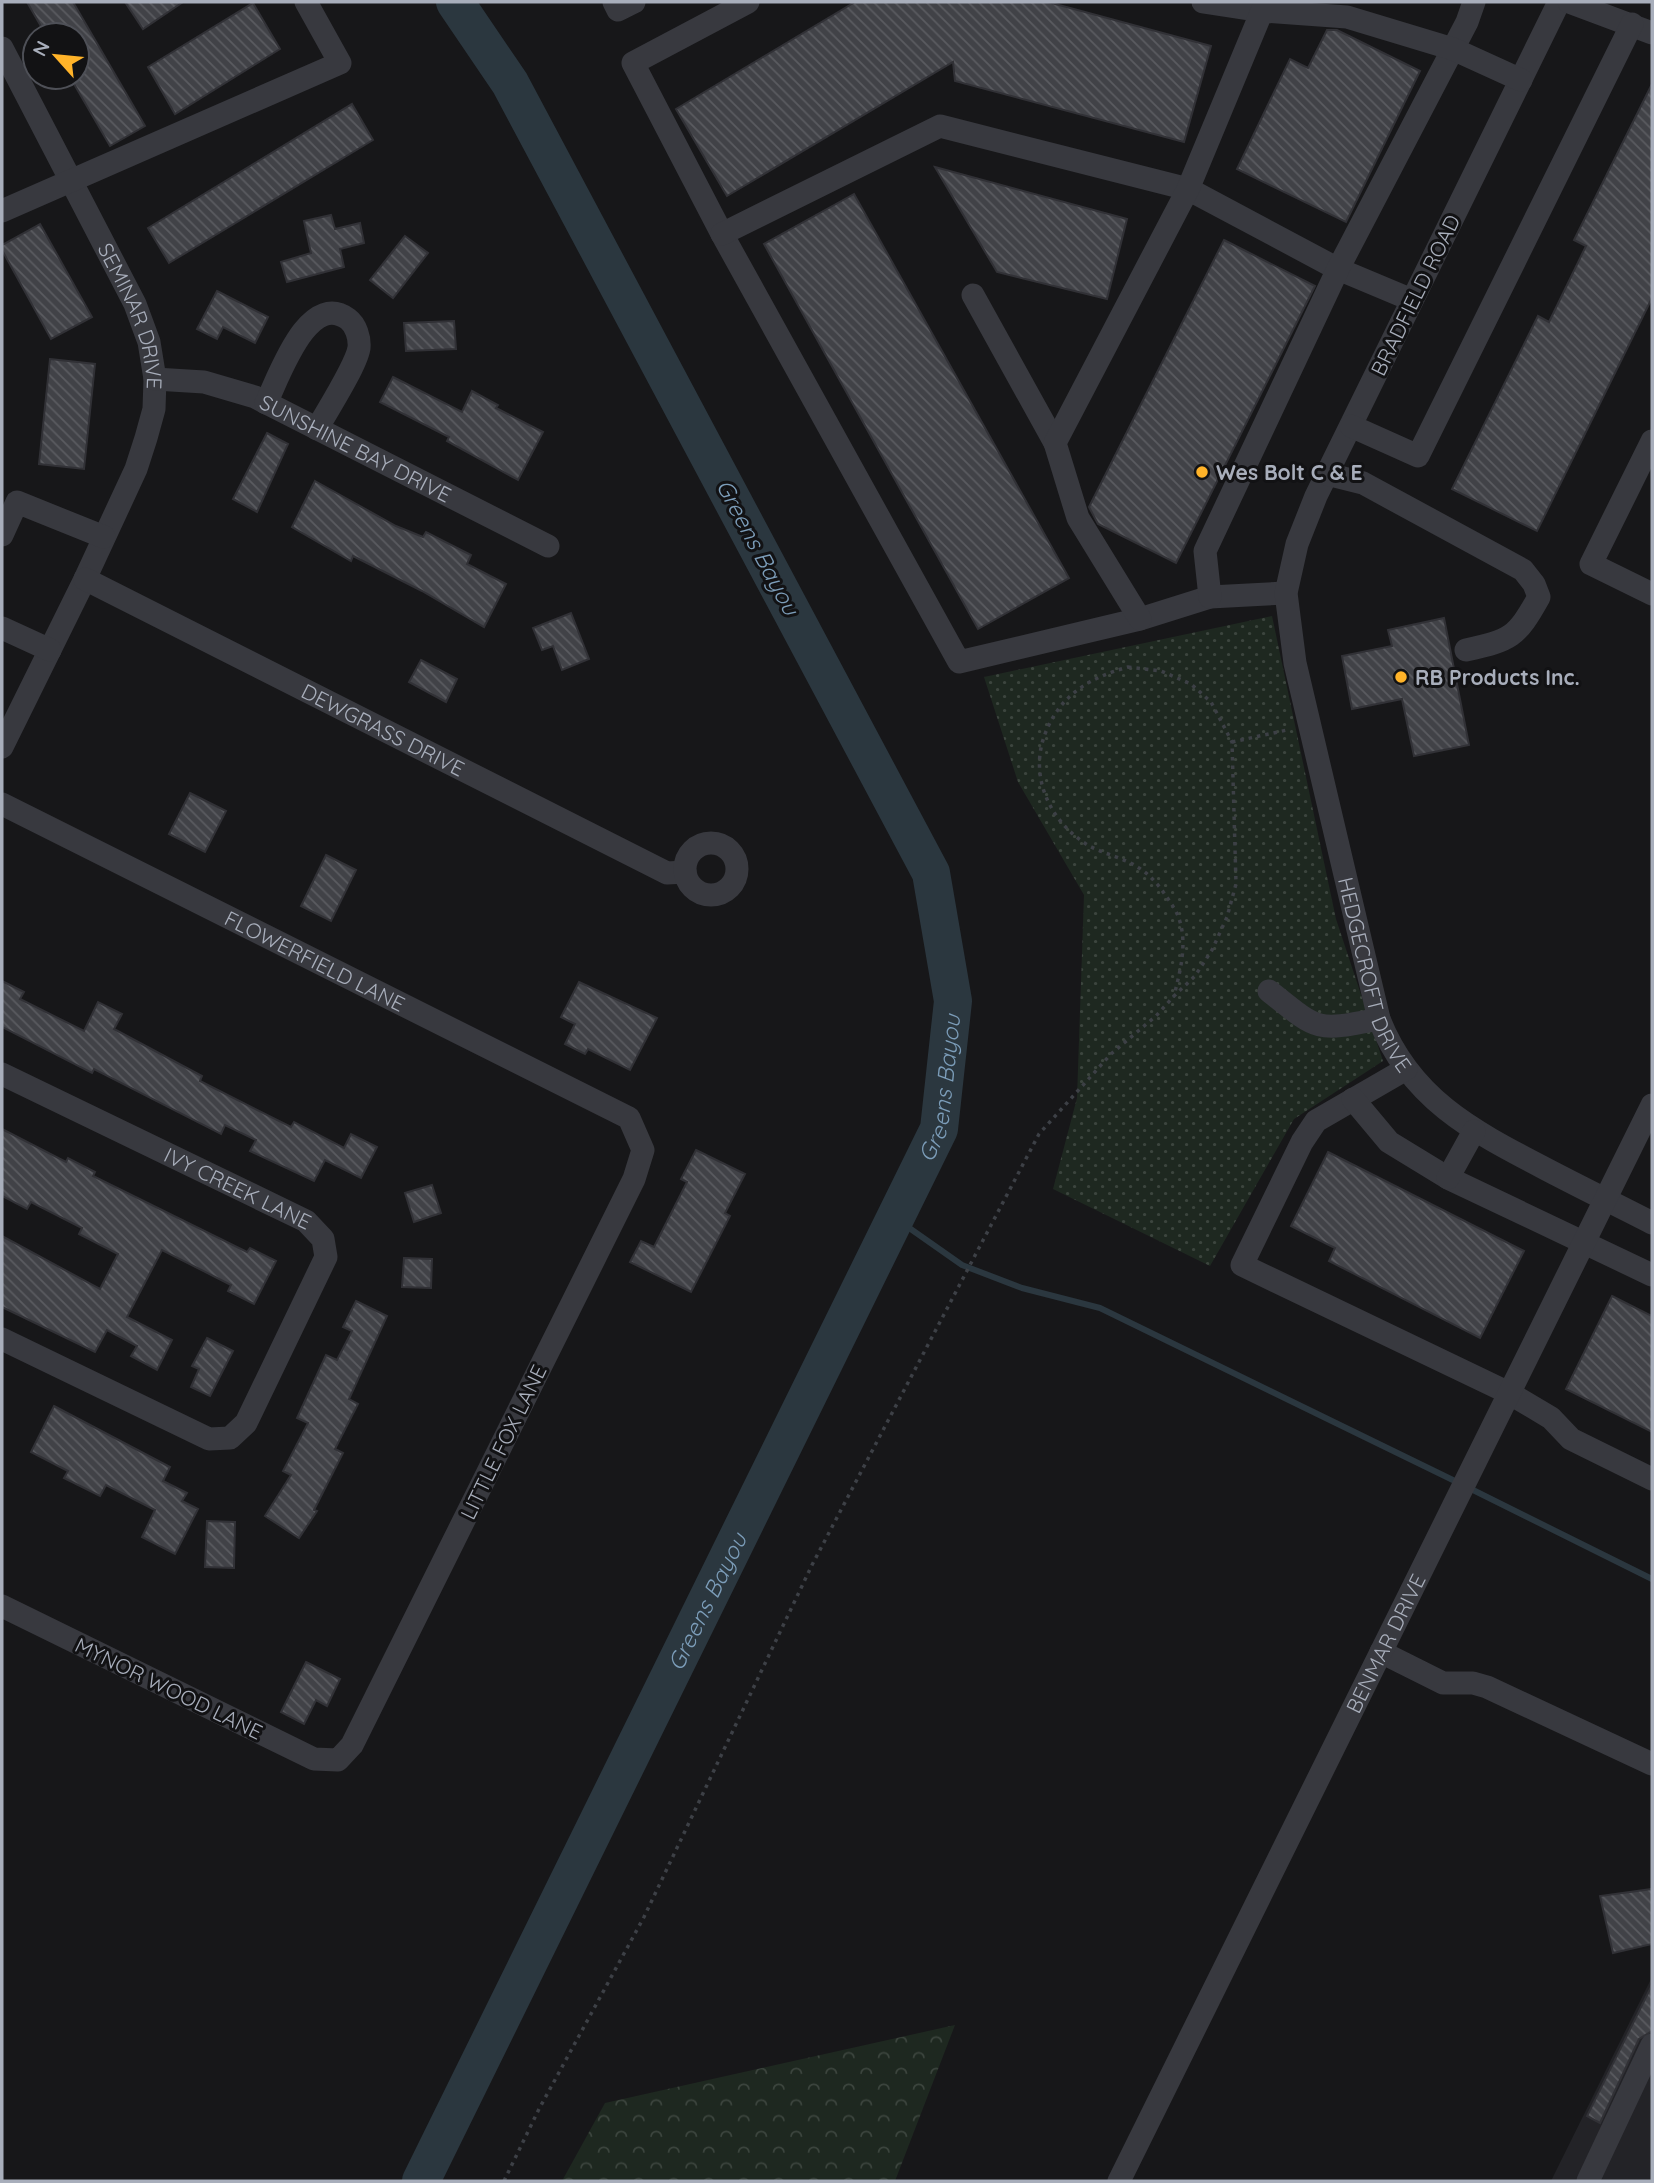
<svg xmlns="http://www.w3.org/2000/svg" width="1654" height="2183" font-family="Quicksand,sans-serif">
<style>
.built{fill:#232327}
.forest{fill:url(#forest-crowns)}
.park{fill:url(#park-dots)}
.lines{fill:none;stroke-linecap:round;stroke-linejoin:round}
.stream{stroke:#2b373f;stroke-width:6}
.river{stroke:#2b373f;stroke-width:38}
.building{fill:url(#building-back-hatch);stroke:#313136;stroke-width:2}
.path{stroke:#3d4046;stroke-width:3.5;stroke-dasharray:3.5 5;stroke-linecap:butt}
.minor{stroke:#38393f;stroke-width:23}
.poi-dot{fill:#ffb329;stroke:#121214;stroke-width:2.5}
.labels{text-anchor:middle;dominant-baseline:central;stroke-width:6;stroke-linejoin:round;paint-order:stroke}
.street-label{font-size:21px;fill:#a8aebb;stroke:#121214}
.poi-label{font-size:21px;font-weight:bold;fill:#a8aebb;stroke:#121214;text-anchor:start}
.water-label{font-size:23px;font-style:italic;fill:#7c9db9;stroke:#121214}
</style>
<defs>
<pattern id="forest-crowns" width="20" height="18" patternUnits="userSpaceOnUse" patternTransform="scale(1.75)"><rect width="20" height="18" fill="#1e2820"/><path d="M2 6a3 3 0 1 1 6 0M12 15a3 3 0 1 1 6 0" fill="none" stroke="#3c453e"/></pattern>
<pattern id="park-dots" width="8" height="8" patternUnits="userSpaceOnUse" patternTransform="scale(1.75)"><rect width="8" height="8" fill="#1e2820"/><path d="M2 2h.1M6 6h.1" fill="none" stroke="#3c453e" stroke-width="1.8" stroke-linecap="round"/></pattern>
<pattern id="building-back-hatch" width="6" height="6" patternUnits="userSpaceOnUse" patternTransform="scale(1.75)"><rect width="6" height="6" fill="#414247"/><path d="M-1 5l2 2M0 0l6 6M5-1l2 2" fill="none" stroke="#5a5b60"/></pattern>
</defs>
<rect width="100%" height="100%" fill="#171719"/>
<polygon class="built" points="1652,1977 1652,2181 1551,2181"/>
<polygon class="forest" points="955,2025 895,2181 562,2181 605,2103"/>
<polygon class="park" points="1272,616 1336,919 1383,1061 1294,1119 1210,1266 1053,1189 1077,1098 1084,895 1018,782 984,677"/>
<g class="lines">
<g class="stream">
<polyline points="895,1218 962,1265 1022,1288 1100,1308 1459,1483"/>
<polyline points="1469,1488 1652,1579"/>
</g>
<path class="river" id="s1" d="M421,2181l518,-1052 14,-128 -22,-128 -421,-790 -55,-81"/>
</g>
<g class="building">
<polygon points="27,2 73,2 145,126 110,146 70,77 77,77 77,35 46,35"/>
<polygon points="125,2 183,2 143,29"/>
<polygon points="855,2 1048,2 1211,46 1184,142 955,81 953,62 727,196 676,109"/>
<polygon points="253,3 280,49 175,114 148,67"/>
<polygon points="1327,30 1337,30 1420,71 1346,222 1237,169 1290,59 1308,68"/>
<polygon points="1652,84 1652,298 1537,531 1452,489 1538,316 1549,322 1586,246 1574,240"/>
<polygon points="352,104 373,140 169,263 148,228"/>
<polygon points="935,167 1127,219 1107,299 997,272"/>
<polygon points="854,194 1069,578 978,629 764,244"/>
<polygon points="331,215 335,229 360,223 364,243 340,249 344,267 287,282 281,262 311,253 304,221"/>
<polygon points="40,224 92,317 51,339 2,250 2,245"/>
<polygon points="405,236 428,253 393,298 370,280"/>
<polygon points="1224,240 1315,286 1176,563 1098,524 1089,507"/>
<polygon points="217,291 268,317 255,343 223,327 217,339 197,329"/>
<polygon points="454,321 456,349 406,351 404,323"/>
<polygon points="50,359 95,364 84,469 39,464"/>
<polygon points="393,377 462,412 472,391 498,405 496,408 543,432 518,480 447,441 449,437 380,402"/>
<polygon points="267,433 288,444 257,512 233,499"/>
<polygon points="315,481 396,526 423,537 426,532 471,555 467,564 506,584 484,627 422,591 353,556 351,561 292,527"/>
<polygon points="571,613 589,659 562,670 553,646 542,650 533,628"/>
<polygon points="1444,618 1469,745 1414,756 1402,699 1352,709 1342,656 1392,646 1388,630"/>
<polygon points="421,660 457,679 446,702 409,682"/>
<polygon points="190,793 226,811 205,852 169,834"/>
<polygon points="326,855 356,870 331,921 301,906"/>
<polygon points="2,981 24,992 20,999 84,1031 98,1002 122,1014 114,1029 202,1076 200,1081 291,1127 294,1122 344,1148 351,1134 377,1147 361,1178 325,1160 314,1181 250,1151 256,1140 225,1125 221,1134 94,1069 92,1073 2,1027"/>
<polygon points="579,982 657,1018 630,1070 588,1049 585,1054 565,1044 575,1024 561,1017"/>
<polygon points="2,1129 66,1162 68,1158 95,1172 93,1176 247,1252 250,1248 276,1261 254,1304 228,1291 231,1285 162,1250 127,1317 172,1340 157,1370 131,1356 137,1346 107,1330 95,1352 2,1307 2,1236 100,1289 118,1254 79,1234 82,1228 31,1202 27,1209 2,1196"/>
<polygon points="696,1150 745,1174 725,1213 730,1216 691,1292 630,1262 641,1241 654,1247 687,1182 681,1179"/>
<polygon points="1328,1152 1524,1251 1480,1338 1329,1261 1335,1248 1291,1226"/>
<polygon points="432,1185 441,1213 414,1222 405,1193"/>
<polygon points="404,1258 432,1259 431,1288 402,1287"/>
<polygon points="1612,1296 1652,1316 1652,1432 1566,1389"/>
<polygon points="356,1301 387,1316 349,1399 358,1404 335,1449 343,1453 314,1510 317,1511 299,1538 265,1516 291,1475 283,1471 308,1423 297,1418 326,1355 337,1360 352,1331 343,1327"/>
<polygon points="207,1338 233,1351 210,1396 191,1387 199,1369 192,1366"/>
<polygon points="54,1406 170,1467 163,1481 187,1493 182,1501 198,1509 175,1554 142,1537 155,1510 106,1485 100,1496 64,1478 68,1471 31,1452"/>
<polygon points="207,1521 235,1522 234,1568 205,1567"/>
<polygon points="306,1662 340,1679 327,1706 316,1700 304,1724 281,1712"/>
<polygon points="1652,1889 1652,1944 1613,1953 1600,1896"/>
<polygon points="1652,1985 1652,2031 1639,2039 1600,2123 1587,2116"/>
</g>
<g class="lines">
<g class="path">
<path d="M1128,667l33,4 30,13 20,18 21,40 4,142 -9,33 -15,33 -17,26 -21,20c7,-28 16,-61 0,-88 -9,-14 -20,-31 -35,-40 -16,-11 -37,-14 -53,-24 -37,-24 -57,-68 -41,-110 15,-39 44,-56 83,-67z"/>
<polyline points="1232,742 1287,730"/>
<polyline points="504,2181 539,2109 644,1917 812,1565 1039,1134 1111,1054 1156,1016 1174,996"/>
</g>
<g class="minor">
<polyline points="614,2 618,10 634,2"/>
<polyline points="748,2 633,63 722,234 959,662 1140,619 1210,597 1286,593"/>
<polyline points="1203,2 1262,11"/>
<path id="s2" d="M1559,2l-243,494 -19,48 -11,49 9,70 84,356c31,79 92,111 163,148 36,19 73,37 110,56"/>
<polyline points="1569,2 1652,33"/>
<path id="s3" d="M2,48l133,256 14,38 6,37 -1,30 -8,29 -10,31 -51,110 -83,168"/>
<polyline points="2,211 340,63 306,2"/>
<polyline points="722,234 940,126 1188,189 1338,269 1412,300"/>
<polyline points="973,295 1055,443"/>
<path id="s4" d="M155,379l49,3 51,15 293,149"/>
<path d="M266,403c13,-26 42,-113 82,-84 8,6 12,19 11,29 -3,18 -32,63 -42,81"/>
<polyline points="1351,426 1418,456 1632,24"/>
<polyline points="1652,441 1591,564 1652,594"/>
<path d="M1327,474l36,9 160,87 11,14 5,13c-23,41 -28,43 -73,53"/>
<polyline points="2,535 17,502 104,537"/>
<path id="s5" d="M85,579l582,294 18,-1"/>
<polyline points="1210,597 1205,551 1338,269 1467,22 1474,2"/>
<polyline points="1140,619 1078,518 1055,443 1188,189 1262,11 1347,17 1453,49 1521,80"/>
<polyline points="2,628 50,650"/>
<path id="s6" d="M2,804l627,314 14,32 -9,29 -282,566 -14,15 -24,-1 -312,-153"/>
<circle cx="711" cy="869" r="26"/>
<path d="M1269,991c51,41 47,40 110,28"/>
<polyline points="1406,1069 1316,1121 1302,1142 1242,1265 1509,1393 1551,1418 1571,1439 1652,1479"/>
<path id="s7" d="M2,1074l304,147 17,18 3,18 -80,166 -16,15 -21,1 -207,-100"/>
<polyline points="1353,1099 1389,1142 1448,1178 1652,1275"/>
<polyline points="1448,1178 1474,1131"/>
<polyline points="1381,1652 1443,1683 1473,1683 1487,1687 1652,1764"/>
<path id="s8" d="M1119,2181l533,-1076"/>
<polyline points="1588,2181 1652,2045"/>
</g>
</g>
<g class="poi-dot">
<circle cx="1202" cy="472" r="7"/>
<circle cx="1401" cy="677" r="7"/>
</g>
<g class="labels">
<g class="street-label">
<text transform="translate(1415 295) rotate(-64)">BRADFIELD ROAD</text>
<text stroke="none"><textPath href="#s3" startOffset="299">SEMINAR DRIVE</textPath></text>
<text stroke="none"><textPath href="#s4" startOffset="215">SUNSHINE BAY DRIVE</textPath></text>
<text stroke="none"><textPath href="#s5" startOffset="334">DEWGRASS DRIVE</textPath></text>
<text stroke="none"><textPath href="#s6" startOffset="350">FLOWERFIELD LANE</textPath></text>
<text stroke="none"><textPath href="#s2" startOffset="1045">HEDGECROFT DRIVE</textPath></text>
<text stroke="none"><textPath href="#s7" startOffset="262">IVY CREEK LANE</textPath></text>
<text transform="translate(503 1442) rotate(-64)">LITTLE FOX LANE</text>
<text stroke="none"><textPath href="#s8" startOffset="600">BENMAR DRIVE</textPath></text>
<text transform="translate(169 1688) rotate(26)">MYNOR WOOD LANE</text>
</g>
<g class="poi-label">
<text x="1216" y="472">Wes Bolt C &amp; E</text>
<text x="1415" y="677">RB Products Inc.</text>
</g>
<g class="water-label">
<text transform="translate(758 547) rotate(62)">Greens Bayou</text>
<text stroke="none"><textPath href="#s1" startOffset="1213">Greens Bayou</textPath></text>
<text stroke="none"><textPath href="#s1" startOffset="646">Greens Bayou</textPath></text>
</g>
</g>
<rect width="1654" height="2183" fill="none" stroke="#a8aebb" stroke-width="7"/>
<g transform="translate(56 56) rotate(297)"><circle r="33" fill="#121214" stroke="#4e5057" stroke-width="2"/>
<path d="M0-5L12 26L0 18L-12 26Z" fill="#ffb329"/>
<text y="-10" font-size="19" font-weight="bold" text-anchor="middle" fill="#a8aebb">N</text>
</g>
</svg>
